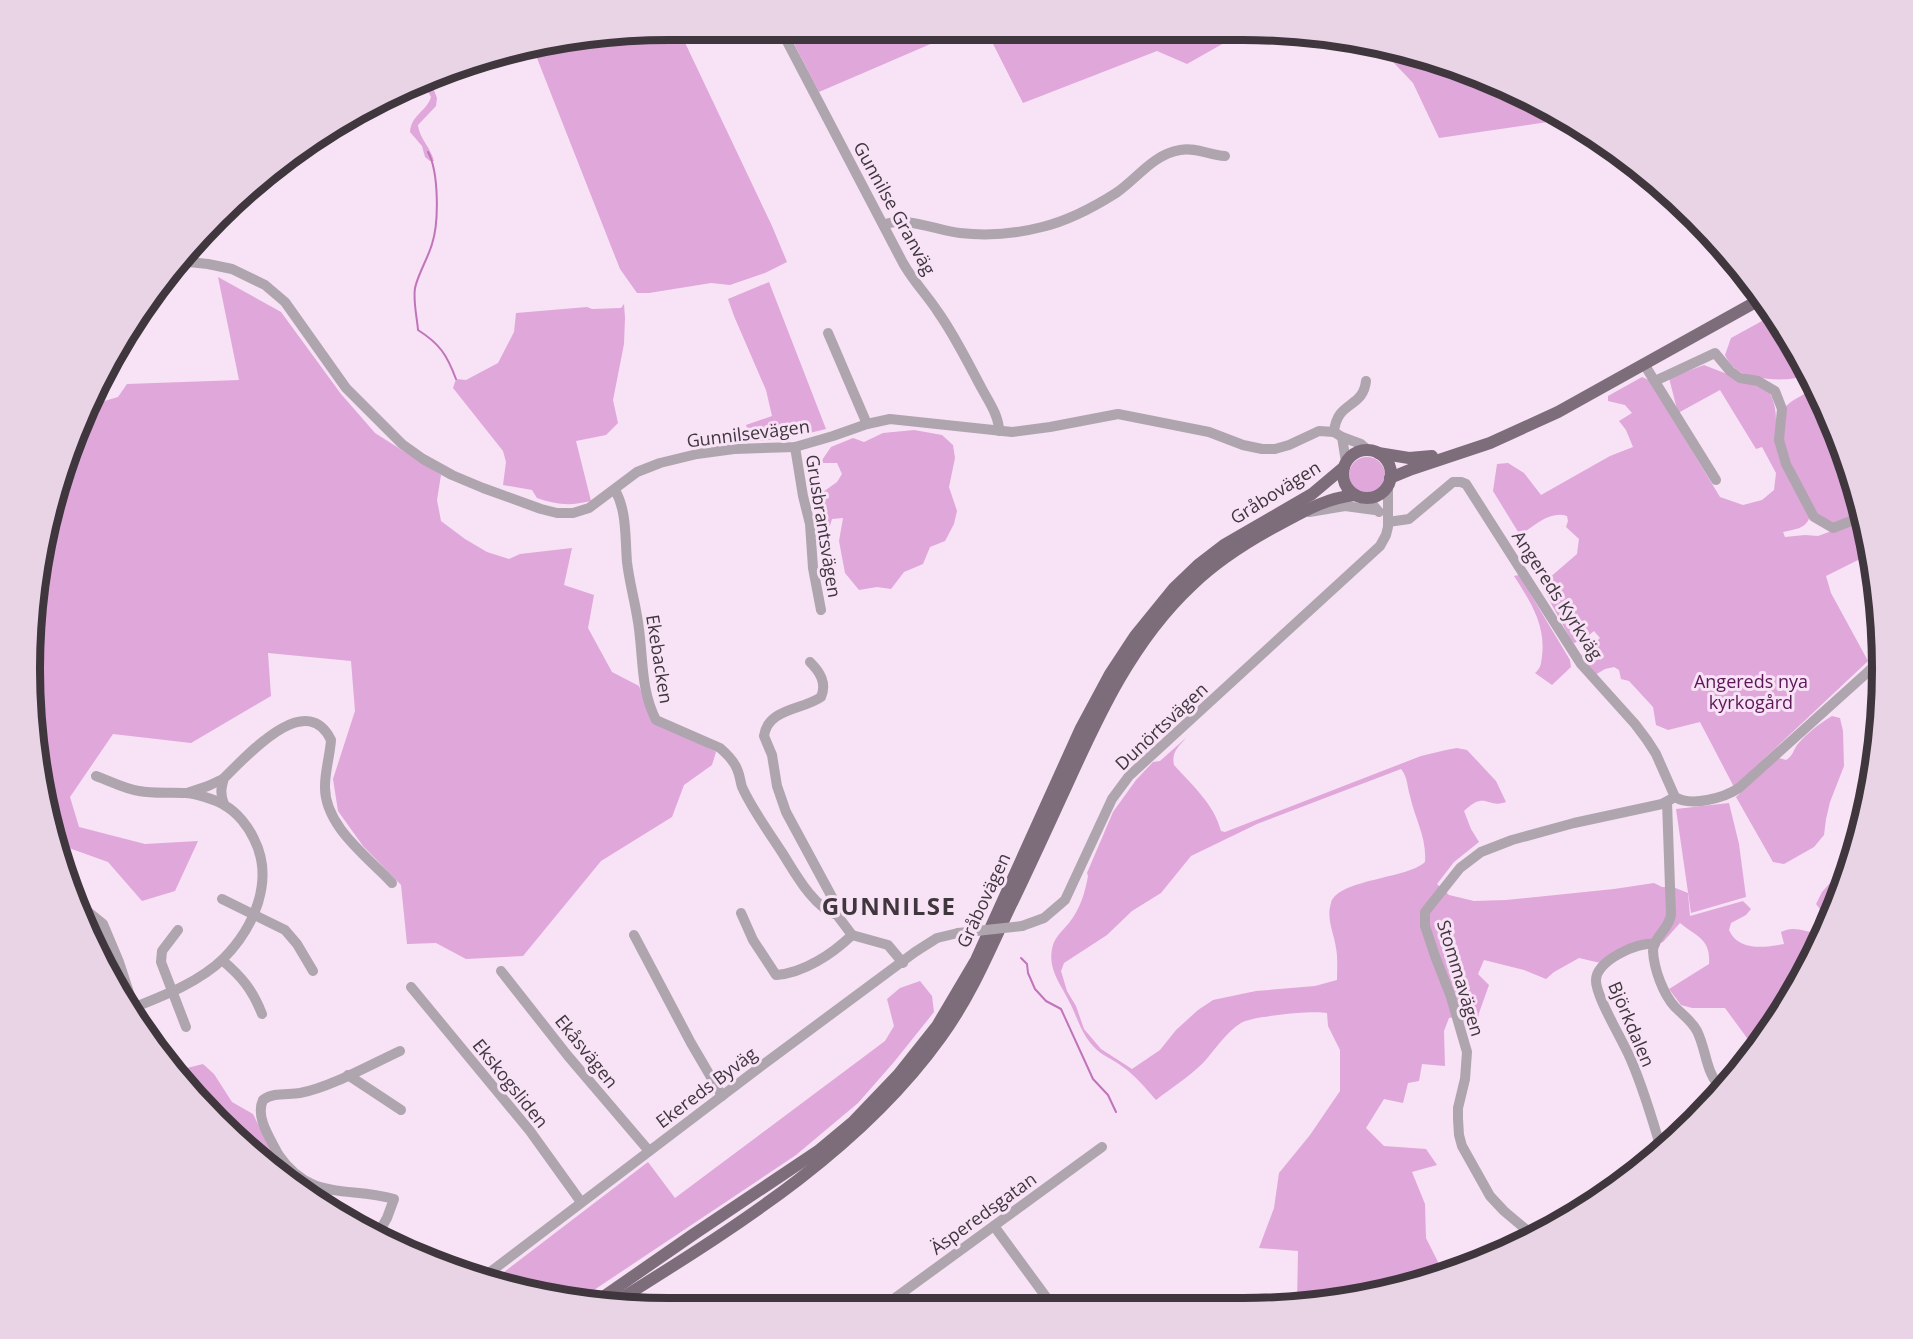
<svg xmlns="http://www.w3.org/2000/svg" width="1913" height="1339" font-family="'Open Sans',sans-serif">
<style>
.green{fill:#e0a7da;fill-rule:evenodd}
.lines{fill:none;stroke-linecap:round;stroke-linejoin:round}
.stream{stroke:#c074b9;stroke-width:2}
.minor{stroke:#afa5ae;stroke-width:10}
.major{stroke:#7d6d7b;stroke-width:12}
.minor-bridge{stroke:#afa5ae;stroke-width:10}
.labels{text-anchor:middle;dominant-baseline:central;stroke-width:6;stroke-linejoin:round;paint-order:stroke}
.street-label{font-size:18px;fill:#3f363e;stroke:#f8e2f5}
.park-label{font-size:18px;fill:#5b1657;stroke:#f8e2f5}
.district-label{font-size:24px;font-weight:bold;letter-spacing:1.5px;fill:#3f363e;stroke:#f8e2f5}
.rim{fill:none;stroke:#3f363e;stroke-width:8}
</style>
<rect width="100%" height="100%" fill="#f8e2f5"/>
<g class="green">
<polygon points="669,30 679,30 772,226 787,262 765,273 730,285 711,283 649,293 637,293 620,269 533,48"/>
<polygon points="787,30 963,30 819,92"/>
<polygon points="986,30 1247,30 1187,64 1157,51 1023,103"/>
<polygon points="1377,45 1488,79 1568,119 1439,138 1413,83"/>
<path d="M430,80l7,18 -1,8 -18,19c1,13 13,23 16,36h-4l-5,-4 -3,-11 -12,-14c1,-17 17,-21 21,-35l-8,-15z"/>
<polygon points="218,277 281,312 341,394 375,433 441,475 437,500 441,521 465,539 487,552 509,559 520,554 572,548 564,585 594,595 588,628 612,672 639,686 653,720 716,752 712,765 684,785 672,817 601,861 523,956 466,959 436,943 407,944 401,885 363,846 338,811 333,779 355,711 351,661 268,653 271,696 191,743 113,734 70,797 79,827 145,844 198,841 175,891 142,901 108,862 55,843 36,753 36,586 79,424 88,406 118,397 127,384 239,380"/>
<polygon points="769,282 826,429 785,439 752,441 746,425 772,416 766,390 734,316 728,299"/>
<path d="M624,304l1,14 -1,26 -11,56 5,23 -12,12 -30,6 15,60c-21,5 -33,4 -54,-3l-5,-8 -29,-5 3,-23 -3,-11 -50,-63 3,-9 10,1 32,-17 16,-31 2,-19 71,-6 5,2 29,-1z"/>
<path d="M1773,315l24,34 52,115 11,49 -28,10 -10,-2 -19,-31 -19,-42 -1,-39c10,-11 16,-10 26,-19l-5,-14c-16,6 -53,4 -67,-6 -6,-5 -9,-9 -12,-15l6,-17z"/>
<path d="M1704,365l64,25c7,11 8,21 8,33l34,94c-5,12 -14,12 -27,15l2,5 20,-2 13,1 44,-16 8,34 -44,22 5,17 37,68 -134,126 -34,-65 -32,8 -12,-5 -3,-18 -24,-26 -8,-2 -2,-9 -5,-3 -9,2 -10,6 -14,-19 19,-18 -6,-7 -11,9 -9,3 -3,-3 -30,-55 36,-31 2,-15 -13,-12 2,-6 -1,-5c-17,-6 -33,10 -47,19l-27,-44 4,-27 11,-1 16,10 17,22 69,-39 23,-9 -7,-17 -7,-9 13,-8 -7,-8 -17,-4v-5l34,-19 7,3 71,117 23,8 19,-5 12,-10 2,-17 -14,-26 -6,2 -36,-59 -42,23 -9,-35z"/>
<polygon points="914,430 942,435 953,445 955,458 949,487 957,511 954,524 945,541 930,547 923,564 904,572 891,589 877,587 859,590 845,573 839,541 843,518 832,519 829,529 823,529 815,510 823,492 837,482 842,474 837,463 820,463 831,447 853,438 864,442 883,433"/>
<circle cx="1367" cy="475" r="18"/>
<path d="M1519,575l51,85 1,7 -19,18 -17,-12c6,-5 6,-9 7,-17 4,-31 -12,-55 -28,-80z"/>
<path d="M1832,716l8,2 3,13 1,35 -14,36 -4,17 -2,16 -10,12 -30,17 -11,-2 -37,-65 43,-39 7,2c7,-4 7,-9 11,-15 10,-12 22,-21 35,-29z"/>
<path d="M1187,737c-8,9 -16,15 -13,28 18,20 40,39 47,66l4,1 196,-76 25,-6 11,-2 10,2 29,31 10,21c-19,7 -20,-12 -42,9l7,18 8,13 -25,20 -17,22 12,11 25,6 32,-1 108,-11 40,-6 8,4h11l15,6 2,23 53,-15 8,8 -5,6 -15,8 -2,7c9,21 35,18 55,14l-3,-12c13,-7 23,0 37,1l7,-7 -2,-13 -7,-9 6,-12 16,-18 4,-18 11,2 -36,94 -50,81 -20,5 -22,-30h-33l-11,-3 -12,-16 40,-25c2,-25 -12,-27 -29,-41l-17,19 -30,10 -24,13 -30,-7 -25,14 -8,7 -22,-9 -40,-10 -6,14 11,11 -10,28 -4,22 -6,-1 -8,-18 -12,2 -5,13 1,35 -23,-2 -3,17 -11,2 -5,20 -19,-4 -18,29 18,18 42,3 11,16 -25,7 13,32 1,34 18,36c-47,18 -97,29 -147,30l1,-53 -39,-3 15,-40 5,-35 31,-38 30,-44v-41l-12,-24 -1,-13c-13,-3 -75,3 -86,10 -15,9 -26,27 -38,40 -14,14 -32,25 -47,37 -10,-11 -20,-24 -33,-33 -10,-8 -21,-11 -30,-21 -11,-12 -15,-26 -22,-41 -9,-20 -25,-36 -18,-60 3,-9 10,-15 16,-22 11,-14 16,-30 19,-47l-1,-3 26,-61 23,-32 17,-18 7,-1zM1401,769c7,9 6,17 9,27 5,23 17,42 15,66 -18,17 -87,17 -94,41 -5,16 3,30 5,45 2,11 1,22 1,32l-22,6 -59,5 -43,9 -15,10 -22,20 -16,20 -28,19 -31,-20 -17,-20 -8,-23 -9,-15 -6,-20 3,-8 43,-28 25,-24 29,-18 30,-37 66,-32z"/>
<polygon points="1729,803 1739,844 1746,897 1691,913 1676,809"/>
<polygon points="920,981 932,996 934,1012 894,1062 858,1103 796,1155 579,1300 504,1287 491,1282 648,1162 675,1198 885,1041 894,1026 887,999 900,988"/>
<polygon points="203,1064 214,1074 232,1102 253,1114 278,1165 290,1179 320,1193 321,1202 280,1177 189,1091 175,1071"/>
</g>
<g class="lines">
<g class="stream">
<path d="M428,152c11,20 11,71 4,92 -4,14 -14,30 -17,44 -2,14 2,29 3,42 22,14 29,25 38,49"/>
<polyline points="1021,958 1027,964 1028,973 1035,989 1046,1001 1061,1009 1093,1079 1108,1095 1116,1112"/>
</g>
<g class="minor">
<path d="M781,30l122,233c10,18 24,32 35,49 17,24 30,51 44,77 7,13 17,27 17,42"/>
<path d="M884,225c20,-10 54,6 76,8 27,3 55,1 82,-6 25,-6 52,-20 74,-34 22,-15 36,-38 64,-43 16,-3 29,5 45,6"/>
<polyline points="179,261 208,264 232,269 265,285 285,302 346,388 402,444 423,459 452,475 483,488 541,509 557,513 573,513 589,508 637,472 660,463 697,454 734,449 795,447 833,436 867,424 890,419 1012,432 1050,427 1118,414 1209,432 1243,445 1262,449 1275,449 1289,445 1319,431 1334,432 1342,437 1361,444 1368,450"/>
<polyline points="828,333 867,424"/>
<polyline points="1644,364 1716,480"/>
<polyline points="1655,381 1715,353 1730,371 1740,378 1758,381 1775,391 1782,409 1779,440 1786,464 1814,517 1833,528 1861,517"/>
<path d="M1334,432c3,-32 29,-23 32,-51"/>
<polyline points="1342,437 1346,462"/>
<polyline points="795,447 803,496 810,524 813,568 821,610"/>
<path d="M615,490c12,21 10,48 12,72 2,18 7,36 10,54 7,36 2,71 19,104l64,28c7,6 14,13 17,21 3,6 3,12 5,18 11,24 27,45 41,67 12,19 31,54 54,61"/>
<polyline points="1367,498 1379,512"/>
<polyline points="1309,512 1345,506 1375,510"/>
<polyline points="1388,522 1409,519 1453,482 1461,482 1466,484 1581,664 1635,724 1647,740 1656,754 1675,797"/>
<polyline points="1875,589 1878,595"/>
<path d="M810,662c10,10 17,21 11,35 -18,13 -53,11 -57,39l8,19 5,31 9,26 47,87 3,8 1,8 15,20 36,10 15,18"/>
<polyline points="1870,670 1881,683"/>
<path d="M96,776c14,5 29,13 43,15 16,3 31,1 46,2 9,0 32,7 39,12 13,7 24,21 30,34 21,41 0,89 -31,120 -24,23 -58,36 -88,48"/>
<polyline points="187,793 208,786 223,779"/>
<path d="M1675,797c16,10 49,1 64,-9l141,-127"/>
<path d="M1667,802l4,113c-2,14 -18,23 -18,36 1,18 10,43 22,56 8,8 16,13 22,24 10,20 8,42 25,58"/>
<path d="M224,804c-4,-10 -3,-16 0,-26 22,-21 82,-90 107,-38 -1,15 -6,31 -6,46 -1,40 43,71 67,97"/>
<polyline points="222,899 285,930 297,944 313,971"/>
<polyline points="77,903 103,924 119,962 135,1011"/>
<path d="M741,913l12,27 23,35c28,-2 56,-21 76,-40"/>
<polyline points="1022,926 1044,918 1065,900 1112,799 1129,776 1380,546 1386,535 1388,527 1388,485"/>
<polyline points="178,930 162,951 161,962 186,1027"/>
<polyline points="634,935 691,1043 722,1096"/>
<path d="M1655,944c-17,-3 -59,17 -59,36 -1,16 28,62 35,80 13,30 22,61 31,92"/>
<path d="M222,960c20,17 30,29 40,54"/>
<polyline points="501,971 568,1056 649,1151"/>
<polyline points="411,987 530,1131 581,1202"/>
<polyline points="348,1075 401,1110"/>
<path d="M278,1154c33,48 69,32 116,45l-7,19 -11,19"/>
<path d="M264,1161l14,-7c-8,-16 -23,-37 -15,-54 10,-8 25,-5 37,-7 29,-5 72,-29 100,-42"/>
<polyline points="994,1226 1052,1305"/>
<polyline points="1535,1237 1504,1211 1490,1196 1462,1146 1459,1135 1458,1119 1458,1108 1465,1079 1467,1052 1451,997 1435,956 1425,926 1425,912 1460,868 1481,852 1512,840 1574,823 1662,804 1675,797"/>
<polyline points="481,1279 764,1064 915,952 937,938 958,933"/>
<polyline points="884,1306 1102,1147"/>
</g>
<g class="major">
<circle cx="1367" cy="474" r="24"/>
<polyline points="1378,453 1409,458 1432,456"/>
<polyline points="1390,478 1412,469 1490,443 1558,412 1761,299"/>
<polyline points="596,1302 694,1234 818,1151 854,1121 898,1075 937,1026 976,960 1081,728 1110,674 1135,636 1174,588 1198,565 1224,545 1312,494 1344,467"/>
<path d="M611,1305c119,-75 247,-152 330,-268 29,-40 47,-83 67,-126 20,-41 39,-83 58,-124 33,-73 67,-147 126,-202 24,-23 50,-40 79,-56 29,-15 50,-30 84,-34"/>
</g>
<polyline class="minor-bridge" points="958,933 1022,926"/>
</g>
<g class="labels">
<g class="street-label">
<text transform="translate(895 208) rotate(61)">Gunnilse Granväg</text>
<text transform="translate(748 433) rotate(-7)">Gunnilsevägen</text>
<text transform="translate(1275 492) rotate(-32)">Gråbovägen</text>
<text transform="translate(824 526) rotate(81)">Grusbrantsvägen</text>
<text transform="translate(1558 595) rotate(57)">Angereds Kyrkväg</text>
<text transform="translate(660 659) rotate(81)">Ekebacken</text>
<text transform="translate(1161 726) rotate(-43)">Dunörtsvägen</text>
<text transform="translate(983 900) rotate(-65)">Gråbovägen</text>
<text transform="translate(1461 978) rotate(73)">Stommavägen</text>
<text transform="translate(1632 1024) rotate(67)">Björkdalen</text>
<text transform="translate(587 1051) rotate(51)">Ekåsvägen</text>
<text transform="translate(511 1083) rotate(51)">Ekskogsliden</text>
<text transform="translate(706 1087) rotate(-37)">Ekereds Byväg</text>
<text transform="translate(983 1213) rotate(-36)">Äsperedsgatan</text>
</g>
<g class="park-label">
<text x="1751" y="681">Angereds nya<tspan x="1751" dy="21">kyrkogård</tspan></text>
</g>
<g class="district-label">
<text x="889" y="905">GUNNILSE</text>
</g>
</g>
<path d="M0 0H1913V1339H0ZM669 40H1243A629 629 0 0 1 1872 669V669A629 629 0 0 1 1243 1298H669A629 629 0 0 1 40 669V669A629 629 0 0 1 669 40Z" fill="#e9d4e6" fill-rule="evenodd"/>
<path class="rim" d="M669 40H1243A629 629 0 0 1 1872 669V669A629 629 0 0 1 1243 1298H669A629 629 0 0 1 40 669V669A629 629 0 0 1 669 40Z"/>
</svg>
